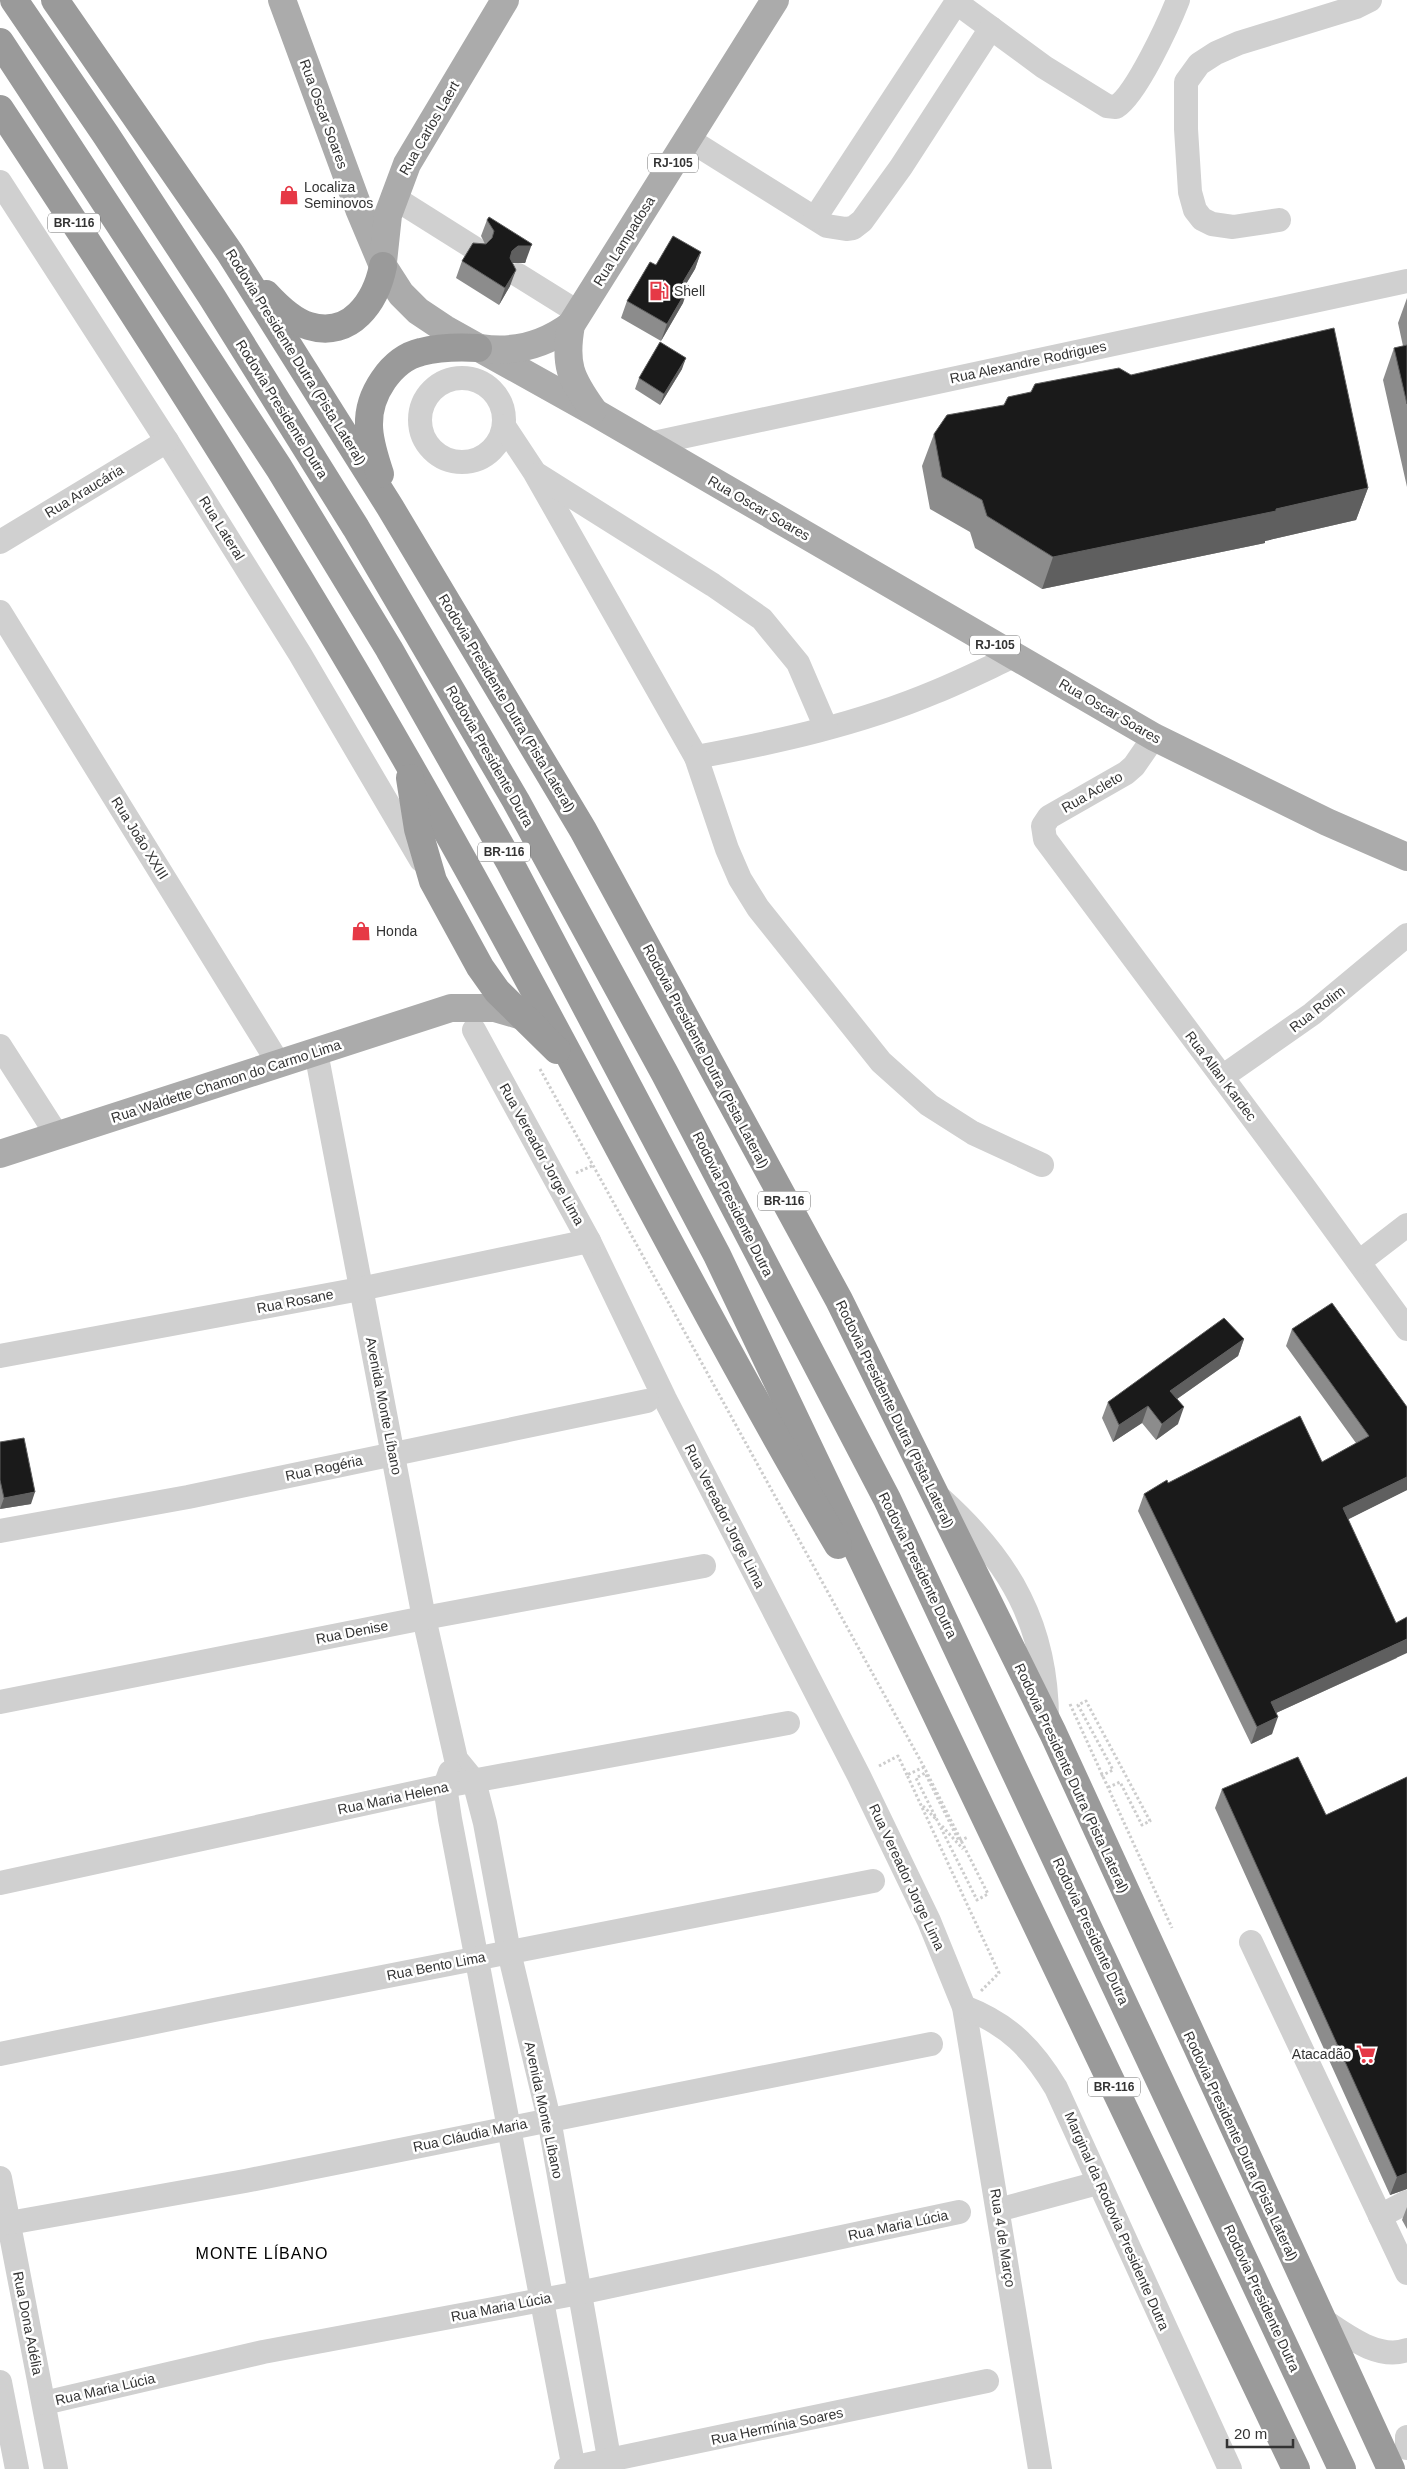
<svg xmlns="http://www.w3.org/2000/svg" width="1407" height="2469" font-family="Helvetica,sans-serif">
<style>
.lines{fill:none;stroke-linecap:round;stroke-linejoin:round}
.path{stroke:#cdcdcd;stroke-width:3;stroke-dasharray:2.5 2.5;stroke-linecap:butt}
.minor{stroke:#d0d0d0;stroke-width:24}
.major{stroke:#ababab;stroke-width:28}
.highway{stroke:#9a9a9a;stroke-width:28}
.wall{fill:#8c8c8c}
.shaded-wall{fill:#5f5f5f}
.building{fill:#1a1a1a;stroke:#5f5f5f}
.labels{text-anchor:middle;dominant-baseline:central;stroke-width:5;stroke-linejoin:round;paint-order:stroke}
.shield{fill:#fff;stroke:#707070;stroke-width:1}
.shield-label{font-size:12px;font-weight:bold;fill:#333}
.street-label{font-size:14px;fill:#333;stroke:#fff}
.poi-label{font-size:14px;fill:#333;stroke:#fff;text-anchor:start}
.quarter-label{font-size:16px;letter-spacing:1px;fill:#000;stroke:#fff}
</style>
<rect width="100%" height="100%" fill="#fff"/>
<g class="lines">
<g class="path">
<polyline points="540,1069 924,1767 988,1894 977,1900 916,1778 925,1773 959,1841 968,1837"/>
<polyline points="576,1173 594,1165"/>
<polyline points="1070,1704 1172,1928"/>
<polyline points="879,1766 898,1756 907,1775"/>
<polyline points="924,1767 907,1775 999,1973 981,1991"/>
<polyline points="1101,1776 1113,1770 1078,1705 1086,1701 1150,1821 1142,1825 1120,1782 1109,1787"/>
<polyline points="923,1806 936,1819"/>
<polyline points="942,1826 963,1849"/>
</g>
<g class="minor">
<polyline points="957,3 991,28"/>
<path d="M688,139l139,87 19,3 7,-1 9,-7 39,-54 90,-139 53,39 63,39 9,1c20,-12 53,-84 62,-107"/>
<polyline points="0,182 167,441 300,654 421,860"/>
<polyline points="393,197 474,248"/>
<polyline points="815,218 958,0"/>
<polyline points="1279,220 1233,227 1212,224 1202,219 1195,210 1190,192 1186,129 1186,82 1199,64 1216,53 1239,43 1356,7 1370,0"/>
<polyline points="518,275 579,313"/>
<circle cx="462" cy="420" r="42"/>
<path d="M504,426l31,47 161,284c81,-15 163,-33 239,-65 27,-11 53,-24 79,-36"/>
<polyline points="649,444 1407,281"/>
<polyline points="538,475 713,585 762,619 798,663 826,728"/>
<polyline points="0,542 167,441"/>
<polyline points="0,612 279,1064"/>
<polyline points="1154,737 1134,766 1126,773 1049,817 1043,826 1045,839 1304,1187 1407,1329"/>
<polyline points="696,757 727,849 740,879 758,908 881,1062 929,1105 973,1133 1042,1165"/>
<polyline points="474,1030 589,1241 665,1399 859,1776 929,1921 964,2007 1040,2469"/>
<polyline points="0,1046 57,1135"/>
<polyline points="316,1052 424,1618 456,1759 474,1781 485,1823 509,1952 549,2119 611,2469"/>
<polyline points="1222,1077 1312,1014 1407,935"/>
<polyline points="1359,1262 1407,1225"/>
<polyline points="0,1356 360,1289 589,1241"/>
<path d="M941,1499c69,62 106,127 106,221"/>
<polyline points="0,1531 188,1497 647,1401"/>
<polyline points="0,1702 424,1618 704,1566"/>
<polyline points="450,1772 445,1786 450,1819 574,2469"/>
<polyline points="0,1883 445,1786 788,1723"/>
<polyline points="1251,1942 1407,2273"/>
<path d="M964,2007c44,17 68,41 92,81l174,381"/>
<polyline points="0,2054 214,2010 873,1881"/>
<polyline points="0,2178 56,2469"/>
<polyline points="998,2210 1098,2183"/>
<polyline points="1380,2216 1407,2202"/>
<polyline points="9,2223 245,2181 931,2044"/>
<path d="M1320,2318c24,15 57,43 87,32"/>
<polyline points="0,2382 17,2469"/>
<polyline points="44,2403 263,2352 579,2293 959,2212"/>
<polyline points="1407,2437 1407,2448"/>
<polyline points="566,2469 987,2381"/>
</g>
<g class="major">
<polyline points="282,0 359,209 383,266 401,294 418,311 445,329 594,412 1154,737 1327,822 1407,857"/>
<polyline points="383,262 388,215 407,164 505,0"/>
<path d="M481,348c33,5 63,-3 90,-23"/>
<path d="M593,410c-23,-32 -29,-46 -22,-85l204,-325"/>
<polyline points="0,1154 451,1008 495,1008 519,1015"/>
</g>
<g class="highway">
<polyline points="14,0 106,135 212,297 356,528 516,801 665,1074 887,1499 1342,2469"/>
<polyline points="55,0 230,253 390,507 583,830 839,1300 1053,1733 1391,2469"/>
<polyline points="0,42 279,468 389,649 509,861 717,1255 1296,2469"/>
<path d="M0,109c141,214 280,430 407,652 149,259 280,527 431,784"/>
<path d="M266,294c12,13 26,27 43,32 42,13 67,-25 74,-60"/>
<path d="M380,474c-5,-16 -11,-32 -11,-49 -1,-30 22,-66 52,-73 19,-5 38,-5 57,-4"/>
<polyline points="410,778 418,829 433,881 480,967 497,991 557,1050"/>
</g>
</g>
<g class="wall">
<polygon points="487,220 526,261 525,263 513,263 510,286 499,305 456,278 462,261 485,244 481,236"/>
<polygon points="701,252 695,269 686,284 683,303 661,341 621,318 627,301 656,265"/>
<polygon points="1407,298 1407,487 1383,380 1394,348 1403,346 1398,323"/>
<polygon points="682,369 660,405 635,389 639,378"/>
<polygon points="1131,375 1368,488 1356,520 1265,541 1265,543 1042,589 975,548 970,532 930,509 922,466 934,434 1004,405 1031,392"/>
<polygon points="1292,1329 1407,1407 1407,1490 1348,1519 1397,1658 1276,1713 1272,1734 1251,1744 1138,1511 1144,1494 1168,1483 1322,1462 1356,1443 1286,1346"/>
<polygon points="1244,1339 1238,1356 1177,1399 1178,1424 1156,1440 1142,1423 1113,1442 1102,1418 1108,1402"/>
<polygon points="0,1442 31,1504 0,1509"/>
<polygon points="1407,1777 1407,2189 1390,2195 1215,1808 1222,1789 1326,1815"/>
<polygon points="1407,2207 1407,2229 1402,2220"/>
</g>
<g class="shaded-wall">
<polygon points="532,244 525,263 512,263 506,268 512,251 518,246"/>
<polygon points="701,252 695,269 677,299 683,282"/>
<polygon points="516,270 510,286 499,305 505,288"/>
<polygon points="689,286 683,303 661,341 667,324"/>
<polygon points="686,358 682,369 660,405 664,394"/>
<polygon points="1368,488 1356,520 1265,541 1265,543 1042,589 1053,557 1276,509"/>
<polygon points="1244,1339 1238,1356 1164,1408 1170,1391"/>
<polygon points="1148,1406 1142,1423 1113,1442 1119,1425"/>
<polygon points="1184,1407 1178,1424 1156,1440 1162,1424"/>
<polygon points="1407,1477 1407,1490 1337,1525 1343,1508"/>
<polygon points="35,1492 31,1504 0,1509 4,1498"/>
<polygon points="1407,1639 1407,1653 1265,1718 1271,1702"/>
<polygon points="1278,1717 1272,1734 1251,1744 1257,1727"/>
<polygon points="1407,2173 1407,2189 1390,2195 1397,2177"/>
</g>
<g class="building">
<polygon points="489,217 532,244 531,246 518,246 512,251 510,258 516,270 505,288 462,261 473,243 486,244 492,238 494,231 487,220"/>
<polygon points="673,236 701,252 683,282 689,286 667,324 627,301 650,262 656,265"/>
<polygon points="1334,328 1368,488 1276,509 1276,511 1053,557 987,516 982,500 942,477 934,434 947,415 1004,405 1008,397 1031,392 1035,384 1119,368 1131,375"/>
<polygon points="660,342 686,358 664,394 639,378"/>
<polygon points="1407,345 1407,404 1394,348"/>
<polygon points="1332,1303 1407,1407 1407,1477 1343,1508 1396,1623 1407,1617 1407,1639 1271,1702 1278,1717 1257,1727 1144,1494 1167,1480 1168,1483 1300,1416 1322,1462 1369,1436 1292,1329"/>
<polygon points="1224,1318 1244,1339 1170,1391 1184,1407 1162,1424 1148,1406 1119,1425 1108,1402"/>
<polygon points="24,1438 35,1492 4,1498 0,1480 0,1442"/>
<polygon points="1298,1757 1326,1815 1407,1777 1407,2173 1397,2177 1222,1789"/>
</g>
<defs>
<symbol id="shop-bare" viewBox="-9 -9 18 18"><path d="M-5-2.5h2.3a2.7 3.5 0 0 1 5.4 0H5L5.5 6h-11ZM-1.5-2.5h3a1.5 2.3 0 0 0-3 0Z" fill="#e63946" stroke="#fff" stroke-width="2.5" paint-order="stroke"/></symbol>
<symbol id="fuel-bare" viewBox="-9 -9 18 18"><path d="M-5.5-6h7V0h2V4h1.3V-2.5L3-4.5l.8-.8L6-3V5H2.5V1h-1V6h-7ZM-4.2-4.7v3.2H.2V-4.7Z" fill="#e63946" stroke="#fff" stroke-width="2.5" paint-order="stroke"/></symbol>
<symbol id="supermarket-bare" viewBox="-9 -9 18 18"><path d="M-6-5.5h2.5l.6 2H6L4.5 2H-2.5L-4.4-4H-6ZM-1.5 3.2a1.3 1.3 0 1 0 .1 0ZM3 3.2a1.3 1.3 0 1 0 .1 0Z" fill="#e63946" stroke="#fff" stroke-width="2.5" paint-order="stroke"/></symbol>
</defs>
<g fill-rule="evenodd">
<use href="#shop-bare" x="275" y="181" width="28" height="28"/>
<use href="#fuel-bare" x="645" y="277" width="28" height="28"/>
<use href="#shop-bare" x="347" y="917" width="28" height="28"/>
<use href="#supermarket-bare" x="1352" y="2040" width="28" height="28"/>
</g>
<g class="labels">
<g class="shield">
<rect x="648" y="153.5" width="50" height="19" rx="4"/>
<rect x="48" y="213.5" width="52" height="19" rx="4"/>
<rect x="970" y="635.5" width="50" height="19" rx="4"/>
<rect x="478" y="842.5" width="52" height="19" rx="4"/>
<rect x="758" y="1191.5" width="52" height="19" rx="4"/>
<rect x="1088" y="2077.5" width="52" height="19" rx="4"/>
</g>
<g class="shield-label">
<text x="673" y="163">RJ-105</text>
<text x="74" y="223">BR-116</text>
<text x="995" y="645">RJ-105</text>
<text x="504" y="852">BR-116</text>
<text x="784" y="1201">BR-116</text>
<text x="1114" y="2087">BR-116</text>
</g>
<g class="street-label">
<text transform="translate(324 114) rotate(70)">Rua Oscar Soares</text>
<text transform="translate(429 128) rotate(-60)">Rua Carlos Laert</text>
<text transform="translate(624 241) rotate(-58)">Rua Lampadosa</text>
<text transform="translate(296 357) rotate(58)">Rodovia Presidente Dutra (Pista Lateral)</text>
<text transform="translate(1028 362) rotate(-12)">Rua Alexandre Rodrigues</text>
<text transform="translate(282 409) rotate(58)">Rodovia Presidente Dutra</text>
<text transform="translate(84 491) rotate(-31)">Rua Araucária</text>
<text transform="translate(759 508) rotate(30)">Rua Oscar Soares</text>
<text transform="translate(222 528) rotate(58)">Rua Lateral</text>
<text transform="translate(507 703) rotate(59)">Rodovia Presidente Dutra (Pista Lateral)</text>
<text transform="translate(1110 711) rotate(30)">Rua Oscar Soares</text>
<text transform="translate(490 756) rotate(60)">Rodovia Presidente Dutra</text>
<text transform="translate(1092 792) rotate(-30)">Rua Acleto</text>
<text transform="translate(140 838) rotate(58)">Rua João XXIII</text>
<text transform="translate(1317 1009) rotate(-38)">Rua Rolim</text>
<text transform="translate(706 1056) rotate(62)">Rodovia Presidente Dutra (Pista Lateral)</text>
<text transform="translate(1221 1076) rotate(53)">Rua Allan Kardec</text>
<text transform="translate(226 1081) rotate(-18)">Rua Waldette Chamon do Carmo Lima</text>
<text transform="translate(542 1154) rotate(61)">Rua Vereador Jorge Lima</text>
<text transform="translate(733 1204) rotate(63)">Rodovia Presidente Dutra</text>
<text transform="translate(295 1301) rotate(-11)">Rua Rosane</text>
<text transform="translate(384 1406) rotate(79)">Avenida Monte Líbano</text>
<text transform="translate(895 1414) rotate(64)">Rodovia Presidente Dutra (Pista Lateral)</text>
<text transform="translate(324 1468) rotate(-12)">Rua Rogéria</text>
<text transform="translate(725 1516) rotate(63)">Rua Vereador Jorge Lima</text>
<text transform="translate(918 1565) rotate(64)">Rodovia Presidente Dutra</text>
<text transform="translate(352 1632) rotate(-11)">Rua Denise</text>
<text transform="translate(1072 1778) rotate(65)">Rodovia Presidente Dutra (Pista Lateral)</text>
<text transform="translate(393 1798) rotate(-12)">Rua Maria Helena</text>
<text transform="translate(907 1877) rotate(65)">Rua Vereador Jorge Lima</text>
<text transform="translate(1091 1931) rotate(65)">Rodovia Presidente Dutra</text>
<text transform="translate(436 1966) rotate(-11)">Rua Bento Lima</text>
<text transform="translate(544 2110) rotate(78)">Avenida Monte Líbano</text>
<text transform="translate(470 2135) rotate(-12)">Rua Cláudia Maria</text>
<text transform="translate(1241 2146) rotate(65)">Rodovia Presidente Dutra (Pista Lateral)</text>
<text transform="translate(1117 2221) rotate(66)">Marginal da Rodovia Presidente Dutra</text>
<text transform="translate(898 2225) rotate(-12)">Rua Maria Lúcia</text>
<text transform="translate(1003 2238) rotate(81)">Rua 4 de Março</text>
<text transform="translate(1262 2298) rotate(65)">Rodovia Presidente Dutra</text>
<text transform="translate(501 2307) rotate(-11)">Rua Maria Lúcia</text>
<text transform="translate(28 2323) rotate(79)">Rua Dona Adélia</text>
<text transform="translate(105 2389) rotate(-13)">Rua Maria Lúcia</text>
<text transform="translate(777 2426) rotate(-12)">Rua Hermínia Soares</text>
</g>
<g class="poi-label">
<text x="304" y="187">Localiza<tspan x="304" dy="16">Seminovos</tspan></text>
<text x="674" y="291">Shell</text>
<text x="376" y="931">Honda</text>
<text x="1351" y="2054" text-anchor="end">Atacadão</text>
</g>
<g class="quarter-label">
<text x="262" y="2253">MONTE LÍBANO</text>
</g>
</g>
<path d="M1227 2439v8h66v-8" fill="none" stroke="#333333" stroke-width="2.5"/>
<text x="1234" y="2439" font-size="15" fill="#333333" stroke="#ffffff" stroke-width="4" paint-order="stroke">20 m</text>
</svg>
